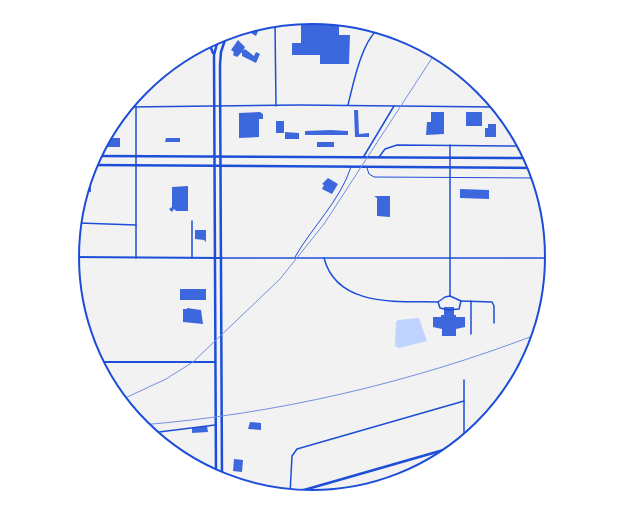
<svg xmlns="http://www.w3.org/2000/svg" width="625" height="515" font-family="Poppins,sans-serif">
<style>
.water{fill:#bfd3fe}
.building{fill:#3d67dc}
.lines{fill:none;stroke-linecap:round;stroke-linejoin:round}
.service{stroke:#1d4ed8;stroke-width:1}
.minor{stroke:#1d4ed8;stroke-width:1.5}
.tertiary{stroke:#1d4ed8;stroke-width:2}
.secondary{stroke:#1d4ed8;stroke-width:2.5}
.primary{stroke:#1d4ed8;stroke-width:2.5}
.rail{stroke:#7290e2;stroke-width:1}
.rim{fill:none;stroke:#1d4ed8;stroke-width:2}
</style>
<rect width="100%" height="100%" fill="#f2f2f2"/>
<polygon class="water" points="419,318 427,341 399,348 395,346 396,322 398,320"/>
<g class="building">
<polygon points="313,17 339,22 339,35 350,35 349,64 320,64 320,55 292,55 292,43 301,43 301,22 291,21"/>
<polygon points="260,27 256,36 246,30 257,28"/>
<polygon points="238,40 245,47 243,51 245,49 254,56 256,52 260,54 256,63 242,56 242,52 237,57 233,55 234,52 231,50"/>
<polygon points="354,110 358,110 359,134 369,133 369,137 355,137"/>
<polygon points="260,112 263,114 263,119 259,119 259,137 239,138 239,113"/>
<polygon points="431,112 444,112 444,134 426,135 427,122 431,122"/>
<rect x="466" y="112" width="16" height="14"/>
<rect x="276" y="121" width="8" height="12"/>
<polygon points="488,124 496,124 496,137 485,137 485,128 488,128"/>
<polygon points="331,130 348,131 348,135 305,135 305,131"/>
<polygon points="285,132 299,133 299,139 285,139"/>
<polygon points="112,133 113,138 120,138 120,147 107,147 107,141"/>
<polygon points="166,138 180,138 180,142 165,142"/>
<rect x="317" y="142" width="17" height="5"/>
<polygon points="88,177 91,177 91,192 85,192"/>
<polygon points="328,178 338,184 332,194 322,189 324,185 322,184"/>
<polygon points="188,186 188,211 176,211 174,209 172,212 169,209 172,207 172,187"/>
<polygon points="460,189 489,190 489,199 460,198"/>
<polygon points="374,196 390,196 390,217 377,216 377,198"/>
<polygon points="195,230 206,230 206,242 204,240 195,239"/>
<rect x="180" y="289" width="26" height="11"/>
<polygon points="444,307 454,307 454,315 456,315 456,317 465,317 465,327 456,329 456,336 442,336 442,329 433,327 433,317 441,317 441,315 444,315"/>
<polygon points="187,308 201,310 203,324 183,322 183,309 187,309"/>
<polygon points="250,422 261,423 261,430 248,429"/>
<polygon points="207,426 208,432 192,433 192,428"/>
<polygon points="234,459 243,460 242,472 233,471"/>
</g>
<g class="lines">
<g class="service">
<polyline points="367,168 369,174 374,177 537,178"/>
<path d="M295,257c17,-30 45,-56 56,-90"/>
</g>
<g class="minor">
<polyline points="275,24 276,106"/>
<path d="M348,105c5,-20 13,-61 29,-75"/>
<polyline points="129,107 299,105 495,107"/>
<polyline points="136,107 136,258"/>
<polyline points="364,156 394,106"/>
<polyline points="379,157 385,149 397,145 522,146"/>
<polyline points="192,221 192,258"/>
<polyline points="79,223 136,225"/>
<polyline points="222,258 553,258"/>
<path d="M324,258c13,50 75,43 114,44"/>
<polyline points="450,296 450,145"/>
<polygon points="450,296 461,301 459,309 448,310 440,308 438,302 445,297"/>
<polyline points="461,301 492,302 494,306 494,323"/>
<polyline points="471,301 471,334"/>
<polyline points="151,433 215,425"/>
<polyline points="464,440 464,380"/>
<polyline points="290,494 292,456 297,449 464,401"/>
</g>
<g class="tertiary">
<polyline points="72,257 222,258"/>
<polyline points="99,362 215,362"/>
</g>
<g class="secondary">
<polyline points="209,43 213,53"/>
<polyline points="216,477 214,55 219,36"/>
<polyline points="222,480 220,65 221,52 227,34"/>
<polyline points="290,494 454,447"/>
</g>
<g class="primary">
<polyline points="97,156 530,158"/>
<polyline points="91,165 535,168"/>
</g>
<g class="rail">
<polyline points="123,399 166,379 193,362 280,279 324,224 434,55"/>
<path d="M141,425c136,-11 269,-42 397,-91"/>
</g>
</g>
<path d="M0 0H625V515H0ZM79 257a233 233 0 1 1 466 0a233 233 0 1 1-466 0Z" fill="#fff" fill-rule="evenodd"/>
<path class="rim" d="M79 257a233 233 0 1 1 466 0a233 233 0 1 1-466 0Z"/>
</svg>
